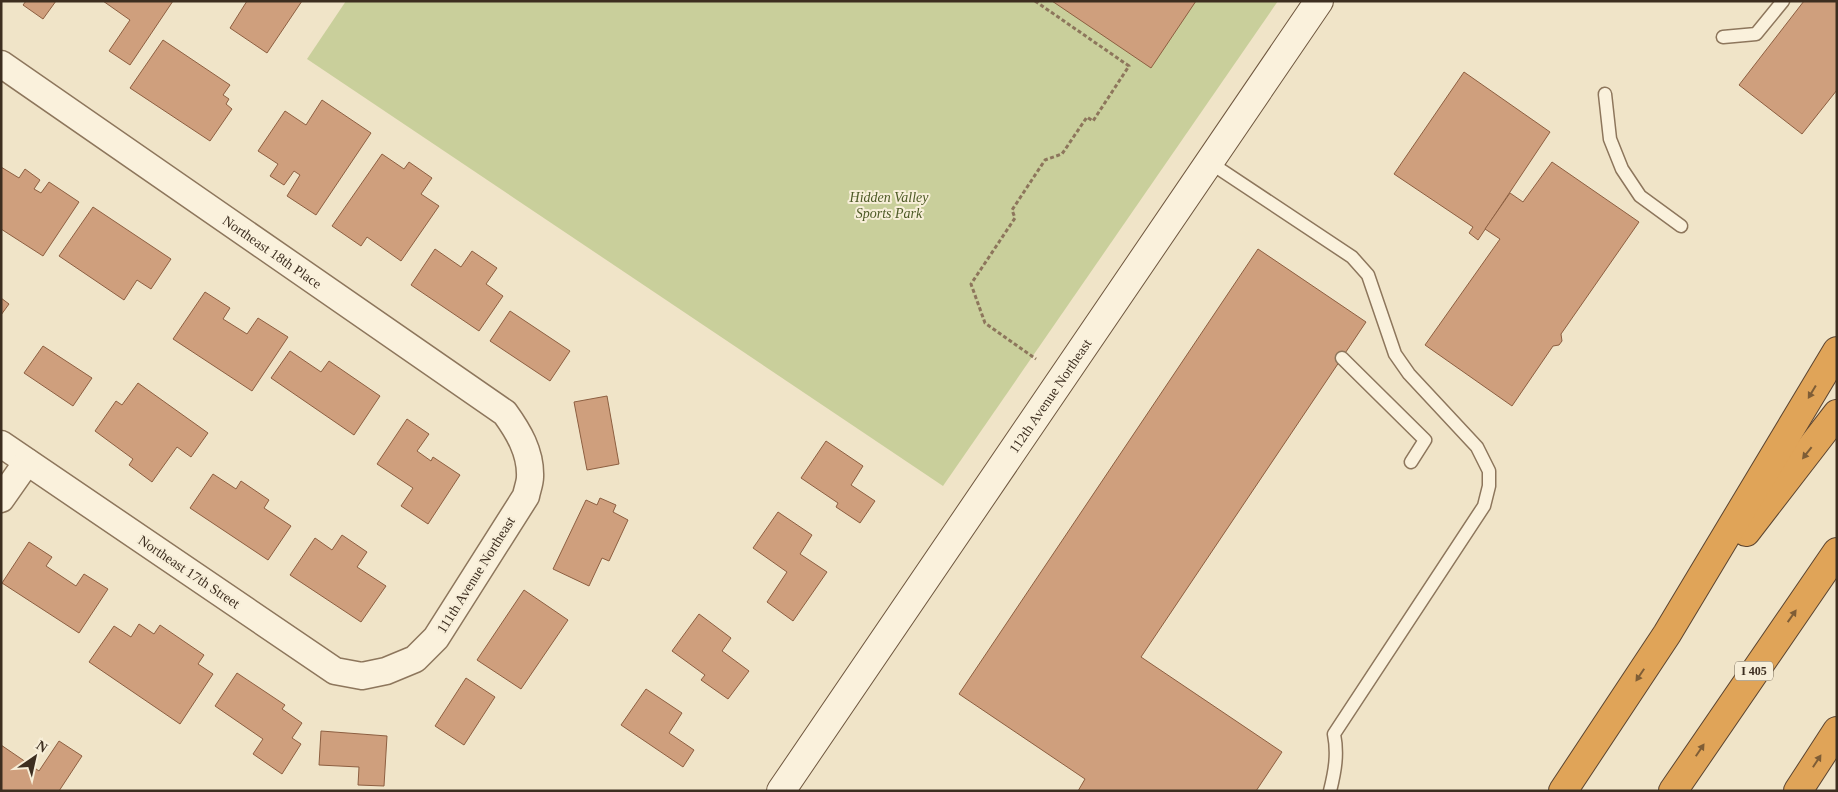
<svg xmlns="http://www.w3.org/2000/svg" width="1838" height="792" font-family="Georgia,serif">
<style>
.green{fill:#c9cf9b}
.building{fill:#cf9f7d;stroke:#8d5f41}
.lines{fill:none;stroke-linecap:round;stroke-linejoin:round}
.lane-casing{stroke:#8d765c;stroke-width:15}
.street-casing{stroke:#8d765c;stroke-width:29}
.secondary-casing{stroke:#6f573f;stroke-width:30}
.highway-casing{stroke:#5b4430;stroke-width:30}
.path{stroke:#8d765c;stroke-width:3;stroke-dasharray:4 2.5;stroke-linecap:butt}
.lane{stroke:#faf1dc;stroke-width:12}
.street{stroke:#faf1dc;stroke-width:26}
.secondary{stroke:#faf1dc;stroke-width:28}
.highway{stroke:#e0a458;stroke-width:28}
.oneway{fill:#7e5d36}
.labels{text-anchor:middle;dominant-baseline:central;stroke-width:4;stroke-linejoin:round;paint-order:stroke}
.shield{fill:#f7eed8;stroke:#756857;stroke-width:1}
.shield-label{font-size:12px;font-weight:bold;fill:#3d2e20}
.park-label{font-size:14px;font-style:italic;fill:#4d5a26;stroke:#f7eed8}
.street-label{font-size:14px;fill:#3d2e20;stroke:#f7eed8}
</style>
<rect width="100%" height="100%" fill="#f0e4c8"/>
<polygon class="green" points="346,1 1278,1 943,486 307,59"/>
<g class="building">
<polygon points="26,1 56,1 43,19 23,5"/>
<polygon points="103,1 173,1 130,65 109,51 130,20"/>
<polygon points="247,1 302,1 267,53 230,28"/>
<polygon points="1052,1 1196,1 1151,68"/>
<polygon points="1804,1 1837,1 1837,90 1802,134 1739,85"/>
<polygon points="163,40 230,85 223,95 229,99 226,104 232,109 210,141 130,88"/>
<polygon points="1464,72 1550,132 1478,240 1469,233 1473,227 1394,174"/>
<polygon points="322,100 371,133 316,215 287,196 300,175 294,171 284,185 270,176 278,164 258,151 285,111 306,125"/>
<polygon points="382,154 404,169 409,162 432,178 421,194 439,206 401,261 367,237 361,246 332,226"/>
<polygon points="1552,162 1639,222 1561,334 1562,341 1559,345 1553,346 1512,406 1425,345 1500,239 1485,229 1510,193 1523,202"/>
<polygon points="1,167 19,178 25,169 40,180 34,189 41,193 49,182 79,202 43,256 1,229"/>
<polygon points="93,207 171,259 151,289 137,280 124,300 59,256"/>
<polygon points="435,249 461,267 472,251 497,268 486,284 503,296 479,331 411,285"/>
<polygon points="1258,249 1366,322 1141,657 1282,752 1256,791 1078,791 1085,779 959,694"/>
<polygon points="205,292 230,308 223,319 247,334 258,318 288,337 252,391 173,339"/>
<polygon points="1,298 9,304 1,315"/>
<polygon points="510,311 570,351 550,381 490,341"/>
<polygon points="43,346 92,378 73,406 24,373"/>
<polygon points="290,351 321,372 329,361 380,396 354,435 271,378"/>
<polygon points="138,383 208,433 191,457 177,447 152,482 129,465 133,459 95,431 116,401 122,405"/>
<polygon points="607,396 619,464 587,470 574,402"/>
<polygon points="407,419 429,434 417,451 431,461 433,457 460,475 428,524 401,506 413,488 377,464"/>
<polygon points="826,441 863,466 851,485 875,501 860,523 836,507 838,503 801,478"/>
<polygon points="213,474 236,489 241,481 269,500 264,508 291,526 268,560 190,508"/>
<polygon points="600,498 616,505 613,512 628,520 609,561 602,558 589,586 553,569 586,500 597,505"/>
<polygon points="778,512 812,535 800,554 827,572 793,621 767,602 787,572 753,548"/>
<polygon points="342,535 367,552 357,567 386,586 361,622 290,575 315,538 332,550"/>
<polygon points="29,542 52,557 46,566 76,586 84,574 108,589 79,633 2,583"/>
<polygon points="524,590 568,620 521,689 477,660"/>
<polygon points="699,614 731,638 722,651 749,671 728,699 701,680 705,675 672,651"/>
<polygon points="139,624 154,634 160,625 204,655 198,664 213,674 180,724 89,662 114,626 131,637"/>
<polygon points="237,673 285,705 282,709 302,723 292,738 301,744 282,774 253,754 263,739 215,706"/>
<polygon points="466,678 495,697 464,745 435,726"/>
<polygon points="646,689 682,713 669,733 694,750 683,767 621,725"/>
<polygon points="321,731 387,736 384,786 358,785 359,767 319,765"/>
<polygon points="59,741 82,756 59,791 1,791 1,745 39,771"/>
</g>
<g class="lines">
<defs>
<g id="lane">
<polyline points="1723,37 1756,34 1783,1"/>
<polyline points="1605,94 1610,139 1622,169 1640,196 1681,226"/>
<path d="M1209,162l143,95 16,18 27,79 14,20 68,73 12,24v15l-5,20 -150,228c4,20 1,37 -4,57"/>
<polyline points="1342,358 1425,440 1411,462"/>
</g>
<g id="street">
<path id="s1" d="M1,64l504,349c13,18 26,39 25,64 0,6 -3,13 -4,19l-90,142 -21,21 -29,12 -24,5 -27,-5 -334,-227"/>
<polyline points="1,499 27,462"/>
</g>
<g id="secondary">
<path id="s2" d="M781,791l538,-790"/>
</g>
<g id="highway">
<polyline points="1746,532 1837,414"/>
<polyline points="1563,791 1667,634 1837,351"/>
<polyline points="1673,791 1837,552"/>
<polyline points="1798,791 1837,731"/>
</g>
</defs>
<use href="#lane" class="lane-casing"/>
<use href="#street" class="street-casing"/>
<use href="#secondary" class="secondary-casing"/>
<use href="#highway" class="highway-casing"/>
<polyline class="path" points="1035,1 1129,66 1093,121 1087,117 1062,154 1045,160 1012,210 1015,218 971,284 985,323 1036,359"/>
<use href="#lane" class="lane"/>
<use href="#street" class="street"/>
<use href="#secondary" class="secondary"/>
<use href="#highway" class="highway"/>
</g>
<defs><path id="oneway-solid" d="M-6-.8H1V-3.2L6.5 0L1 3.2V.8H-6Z" transform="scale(1.25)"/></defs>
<g class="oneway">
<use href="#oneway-solid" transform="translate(1812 392) rotate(121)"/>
<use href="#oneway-solid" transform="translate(1807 453) rotate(128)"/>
<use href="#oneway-solid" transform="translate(1792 616) rotate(-55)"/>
<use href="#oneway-solid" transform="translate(1640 675) rotate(124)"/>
<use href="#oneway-solid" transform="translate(1700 750) rotate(-56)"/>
<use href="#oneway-solid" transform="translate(1817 761) rotate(-57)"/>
</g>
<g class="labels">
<rect class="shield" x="1735" y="661.5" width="38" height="19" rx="4"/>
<g class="shield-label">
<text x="1754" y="671">I 405</text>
</g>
<g class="park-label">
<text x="889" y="197">Hidden Valley<tspan x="889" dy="16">Sports Park</tspan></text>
</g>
<g class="street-label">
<text stroke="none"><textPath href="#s1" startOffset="330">Northeast 18th Place</textPath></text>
<text stroke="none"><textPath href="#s2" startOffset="478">112th Avenue Northeast</textPath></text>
<text transform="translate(189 572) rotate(34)">Northeast 17th Street</text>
<text transform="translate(476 575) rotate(-58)">111th Avenue Northeast</text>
</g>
</g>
<rect width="1838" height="792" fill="none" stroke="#3d2e20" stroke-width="5"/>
<g transform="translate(35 757) rotate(34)" stroke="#f7eed8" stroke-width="4" paint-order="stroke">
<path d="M0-4L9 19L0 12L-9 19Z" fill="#3d2e20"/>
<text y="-8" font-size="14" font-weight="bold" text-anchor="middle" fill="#3d2e20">N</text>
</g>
</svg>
